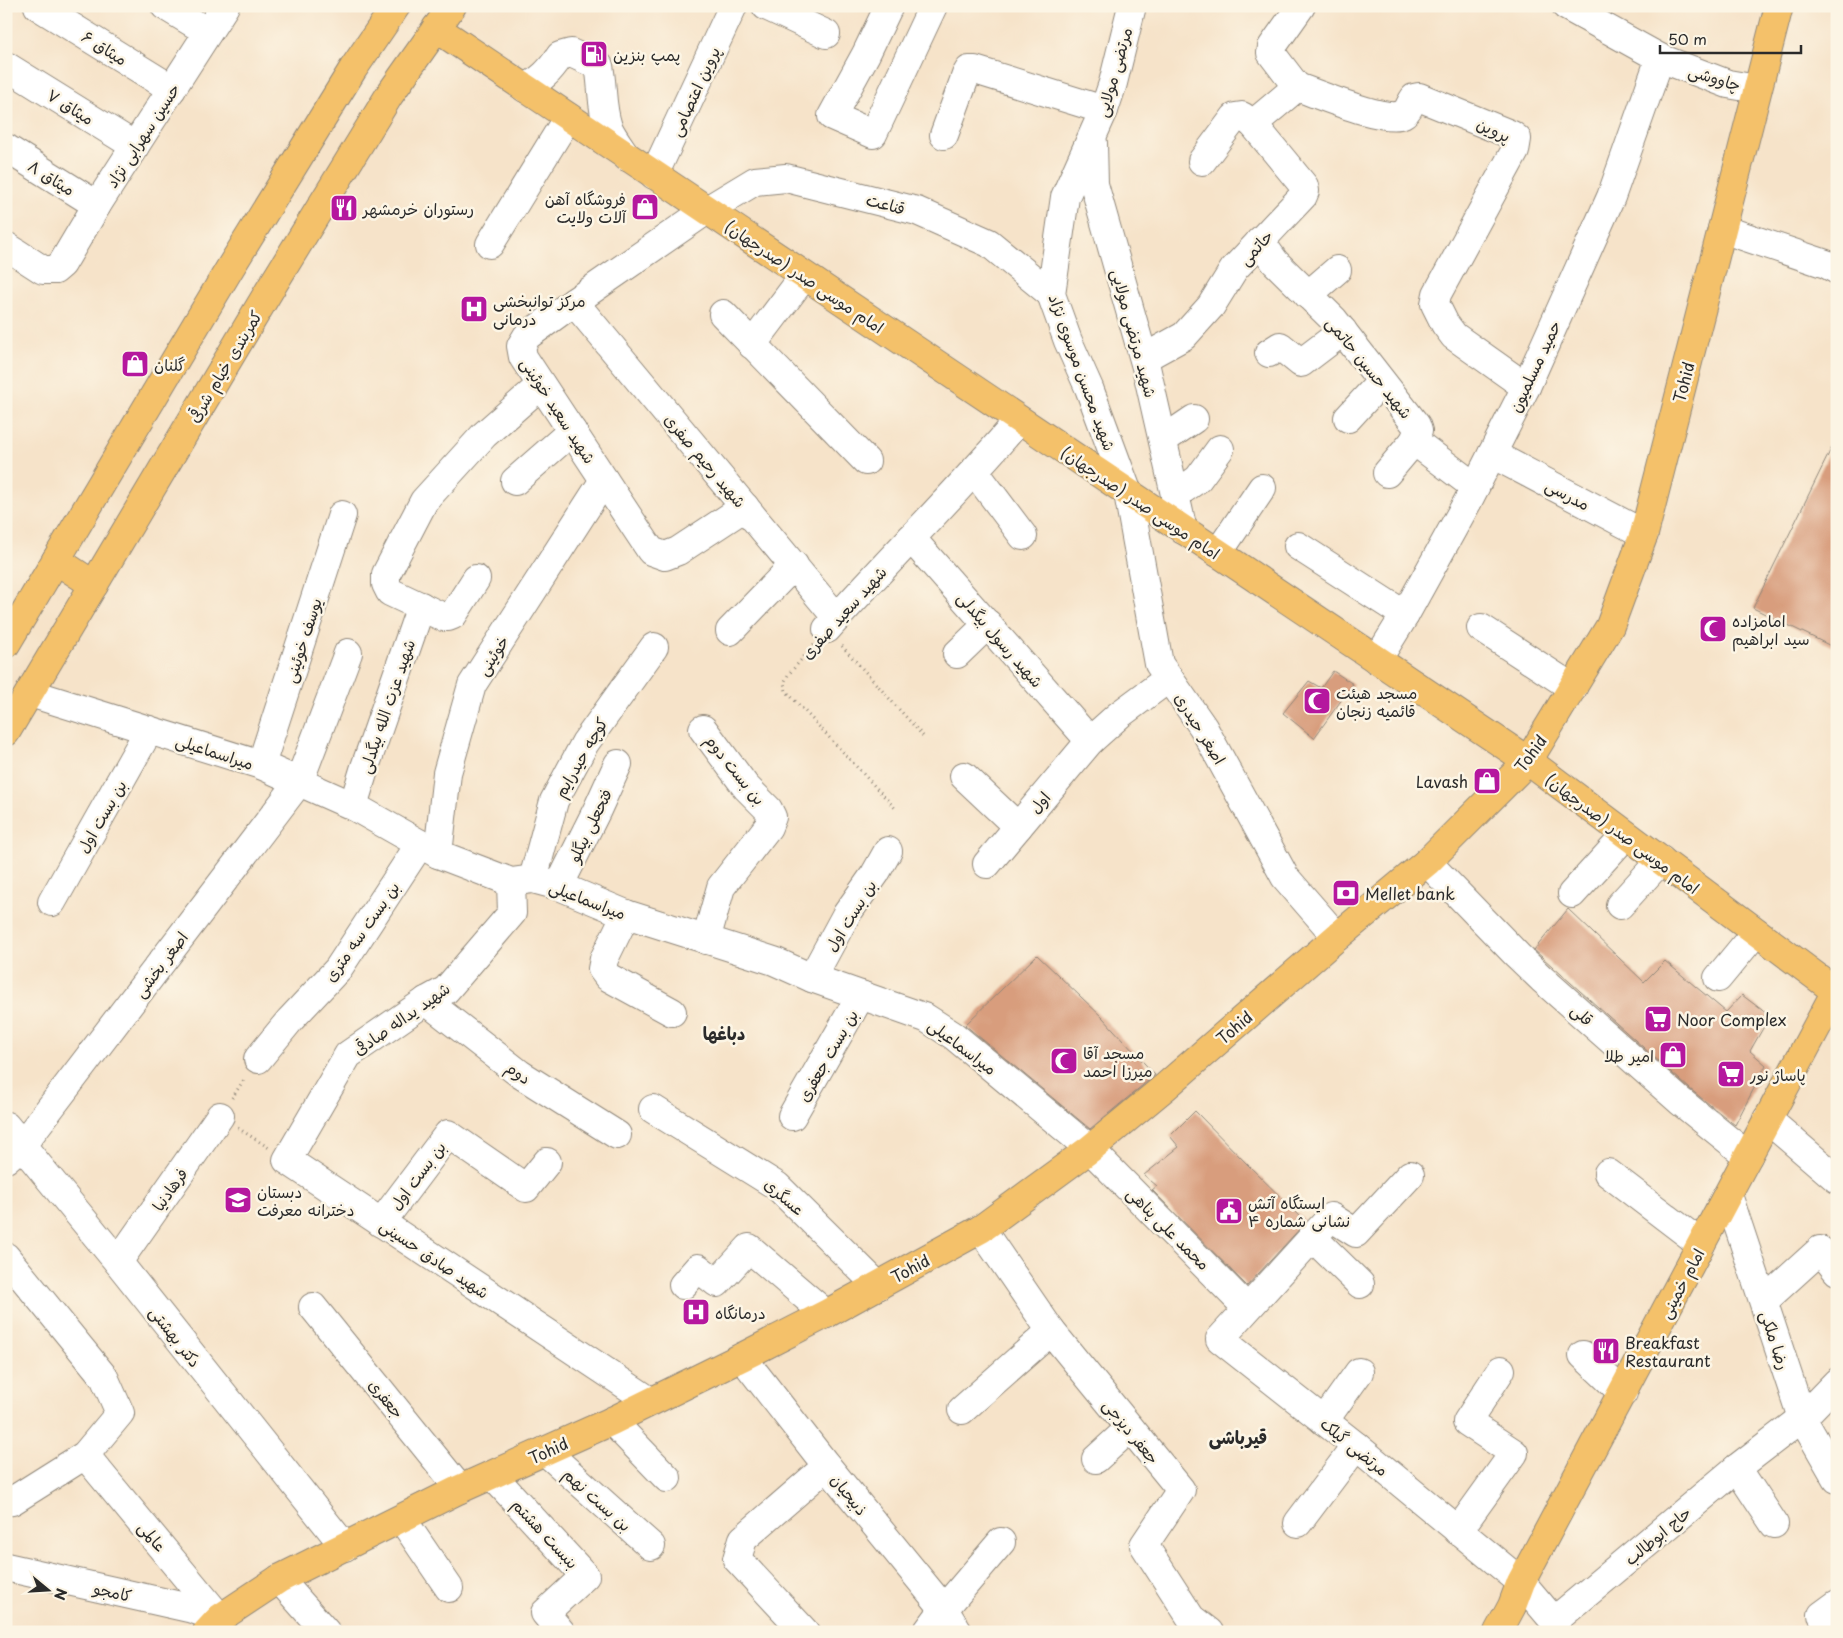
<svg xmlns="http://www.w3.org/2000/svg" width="1843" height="1638" font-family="'Playpen Sans','Playpen Sans Arabic',sans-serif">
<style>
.building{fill:#d89d7d}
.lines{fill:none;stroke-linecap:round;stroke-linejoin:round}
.minor-casing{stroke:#90877a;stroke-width:30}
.major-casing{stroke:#90877a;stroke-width:30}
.highway-casing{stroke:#90877a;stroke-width:30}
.path{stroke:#90877a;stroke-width:3;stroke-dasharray:1 4;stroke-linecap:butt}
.minor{stroke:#fff;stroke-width:28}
.major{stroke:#f4c16a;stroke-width:28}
.highway{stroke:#f4c16a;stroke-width:28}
.labels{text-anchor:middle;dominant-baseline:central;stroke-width:5;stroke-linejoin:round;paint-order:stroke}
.street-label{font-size:16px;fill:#2b2b2b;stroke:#fcf5e5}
.poi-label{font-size:16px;fill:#2b2b2b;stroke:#fcf5e5;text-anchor:start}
.neighbourhood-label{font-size:18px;font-weight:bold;fill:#2b2b2b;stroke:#fcf5e5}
</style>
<rect width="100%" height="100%" fill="#fcf5e5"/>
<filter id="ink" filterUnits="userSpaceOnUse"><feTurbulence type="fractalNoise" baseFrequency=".02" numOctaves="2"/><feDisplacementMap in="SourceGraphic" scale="10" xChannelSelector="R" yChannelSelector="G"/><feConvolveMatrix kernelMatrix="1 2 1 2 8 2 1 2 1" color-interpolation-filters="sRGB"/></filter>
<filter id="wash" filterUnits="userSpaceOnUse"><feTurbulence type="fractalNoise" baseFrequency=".0096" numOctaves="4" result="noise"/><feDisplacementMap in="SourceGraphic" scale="20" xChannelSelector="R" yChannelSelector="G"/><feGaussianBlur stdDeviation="1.12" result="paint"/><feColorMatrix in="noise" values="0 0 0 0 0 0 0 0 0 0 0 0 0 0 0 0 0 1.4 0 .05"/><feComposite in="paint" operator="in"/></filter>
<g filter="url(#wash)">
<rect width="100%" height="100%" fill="#f6e3c9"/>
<g id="blocks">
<g class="building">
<polygon points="1837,437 1837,649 1753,608"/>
<polygon points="1333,671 1353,684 1314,738 1283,713 1309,681 1321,688"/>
<polygon points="1568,909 1644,982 1665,961 1726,1012 1742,995 1770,1016 1750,1051 1766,1065 1735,1125 1690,1089 1534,950"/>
<polygon points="1037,955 1103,1018 1155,1075 1090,1129 965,1025"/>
<polygon points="1195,1111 1247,1164 1306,1222 1247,1286 1152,1190 1157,1186 1144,1175 1179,1147 1170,1136"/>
</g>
</g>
</g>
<g filter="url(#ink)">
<use href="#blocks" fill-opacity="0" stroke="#90877a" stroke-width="1"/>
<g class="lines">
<defs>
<g id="minor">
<polyline points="38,6 172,89"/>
<polyline points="165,6 208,32"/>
<polyline points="766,6 826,34"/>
<polyline points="889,6 866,54 832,116 873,134 933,6"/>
<polyline points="1132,6 1113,83 1104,110 1065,197 1051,294 1068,341 1089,388 1128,493 1159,664 1203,727 1285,877 1337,937"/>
<polyline points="1566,6 1660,58 1728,84 1757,89"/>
<polyline points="6,66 135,146"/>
<polyline points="1297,87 1271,53 1272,47 1301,6"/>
<path d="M525,88c16,-8 25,-17 35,-32l11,-3 28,13c4,20 2,41 9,61 5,11 13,21 19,30"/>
<path d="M1253,124l44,-37c21,7 88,36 106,27 6,-3 7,-11 11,-16l5,-1 93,38 5,4 -2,12 -78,143 -2,10 10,20 9,12 72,51"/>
<polyline points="944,135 966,75 969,70 975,70 1104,110"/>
<polyline points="1093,143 1094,184 1146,367 1183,530"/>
<polyline points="6,148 97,205"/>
<polyline points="654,175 733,6"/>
<polyline points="1722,229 1826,264 1837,270"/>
<polyline points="1260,241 1275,262 1334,320 1416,425 1418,431 1414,441 1475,487"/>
<polyline points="490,244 568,117"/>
<polyline points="6,246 43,270 55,270 62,264 97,205 225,6"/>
<polyline points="1308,295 1337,270"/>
<polyline points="574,302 837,618"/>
<polyline points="723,314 866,461"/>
<polyline points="752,345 804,276"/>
<polyline points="1269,353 1280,346 1301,363 1343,331"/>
<polyline points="1144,358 1184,336 1211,306 1234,269 1303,196 1305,191 1304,186 1253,124 1242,116 1235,117 1202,161"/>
<polyline points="1348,418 1381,382"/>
<polyline points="1163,440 1194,419"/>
<polyline points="1492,454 1644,534"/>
<polyline points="975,472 1023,536"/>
<polyline points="1387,473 1414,441"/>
<polyline points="515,481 572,431"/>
<polyline points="1175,495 1198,479 1220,449"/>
<polyline points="745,507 678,551 665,556 651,551 523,357 521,346 527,336 574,302 707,210 755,181 786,178 917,211 989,243 1051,294"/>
<polyline points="911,538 1090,741"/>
<polyline points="1298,546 1405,615"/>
<polyline points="1218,553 1262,488"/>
<polyline points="476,579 453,615 448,617 443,617 390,592 386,584 386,574 424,501 484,435 541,385"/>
<polyline points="1481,628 1573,688"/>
<path d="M827,629c63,-71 131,-137 192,-209"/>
<polyline points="730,631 794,565"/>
<polyline points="957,654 988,624"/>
<polyline points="1377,660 1405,615 1468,501 1526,387 1611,197 1660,58"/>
<polyline points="30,693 261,765 353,806 438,854 511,882 533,879 559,886 626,914 774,961 812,978 926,1018 954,1036 1090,1149 1247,1308"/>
<polyline points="703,729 746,787 768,809 772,817 768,827 721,887 706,940"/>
<polyline points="261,765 342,515"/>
<polyline points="964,776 1018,827"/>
<polyline points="353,806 364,770 421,606"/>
<polyline points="438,854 447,773 472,685 604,480"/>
<polyline points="1427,862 1517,955 1542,979 1680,1101 1748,1156"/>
<polyline points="987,864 1090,741 1119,715 1169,678"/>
<polyline points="533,879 554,801 585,743 654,647"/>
<polyline points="511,882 512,913 446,990 426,1001 348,1055 287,1160 650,1401"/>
<polyline points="559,886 597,810 618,764"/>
<polyline points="1572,894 1626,835"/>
<polyline points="52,902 149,730"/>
<polyline points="1620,905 1661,860"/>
<polyline points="626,914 604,959 602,969 608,977 672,1012"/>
<polyline points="812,978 846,915 875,874 888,851"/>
<polyline points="1718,978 1756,932"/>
<polyline points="426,1001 520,1074 617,1135"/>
<polyline points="258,1059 290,1020 338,969 420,844"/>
<polyline points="653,1109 777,1186 878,1286"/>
<polyline points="792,1116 861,995"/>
<polyline points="1767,1119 1837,1179"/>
<polyline points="6,1126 118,1262 345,1547"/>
<polyline points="6,1159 22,1145 299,782 348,653"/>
<polyline points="1608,1173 1701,1244"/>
<polyline points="1410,1175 1356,1233 1331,1217 1220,1339 1356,1446 1521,1582 1554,1621 1737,1468 1802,1418 1837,1382"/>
<polyline points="1728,1195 1802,1418 1837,1479"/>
<polyline points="381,1223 448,1134 526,1188 547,1162"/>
<polyline points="981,1229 1051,1331 1181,1490 1144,1545 1191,1618 1209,1632"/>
<polyline points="1312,1237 1360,1284"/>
<polyline points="6,1257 104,1377 120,1413 85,1455 12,1501 6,1498"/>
<polyline points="118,1262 220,1116"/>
<polyline points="683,1285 698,1268 717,1283 749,1248 826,1314"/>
<polyline points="1764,1301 1820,1250 1837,1271"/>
<polyline points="313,1307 460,1489"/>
<polyline points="1583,1355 1623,1393"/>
<polyline points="742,1357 827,1466 944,1609 958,1632"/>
<polyline points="962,1410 1051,1331"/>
<polyline points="612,1421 667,1478"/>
<polyline points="1324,1421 1359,1372"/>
<polyline points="545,1451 651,1546"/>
<polyline points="85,1455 220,1618"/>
<polyline points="1096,1459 1130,1428"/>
<polyline points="1737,1468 1774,1524"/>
<polyline points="493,1476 585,1576 545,1613 561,1632"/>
<polyline points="402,1519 449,1588"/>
<polyline points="1298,1523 1356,1446"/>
<polyline points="1458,1531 1514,1453 1467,1422 1501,1370"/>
<polyline points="6,1567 189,1608 220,1618"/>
<polyline points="279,1579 326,1632"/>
<polyline points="1822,1615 1837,1604"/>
<polyline points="805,1632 737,1559 743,1539 827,1466"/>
<polyline points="927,1632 944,1609 1001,1542"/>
</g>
<g id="major">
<polyline points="436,28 1528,761 1837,992"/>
<polyline points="207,1632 220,1618 279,1579 460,1489 612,1421 742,1357 826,1314 981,1229 1090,1149 1165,1087 1337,937 1427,862 1528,761 1610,626 1644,534 1779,6"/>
<polyline points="1498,1632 1512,1606 1521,1582 1837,989"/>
</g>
<g id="highway">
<polyline points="56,560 94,585"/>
<polyline points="6,644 230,268 353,69 396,6"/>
<polyline points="6,732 269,291 390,94 452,6"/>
</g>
</defs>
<use href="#minor" class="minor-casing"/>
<use href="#major" class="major-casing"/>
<use href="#highway" class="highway-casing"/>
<g class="path">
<polyline points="814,645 788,675 784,683 786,691 895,808"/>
<polyline points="842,646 924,737"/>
<polyline points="232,1098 245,1078"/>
<polyline points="238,1128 269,1148"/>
</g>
<use href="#minor" class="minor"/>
<use href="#major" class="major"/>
<use href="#highway" class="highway"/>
</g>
</g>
<defs>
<symbol id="fuel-square" viewBox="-11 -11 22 22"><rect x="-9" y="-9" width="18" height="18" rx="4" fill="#b5179e" stroke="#fcf5e5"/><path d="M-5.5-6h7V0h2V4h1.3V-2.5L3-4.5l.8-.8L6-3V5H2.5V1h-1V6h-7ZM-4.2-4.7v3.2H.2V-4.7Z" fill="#fff"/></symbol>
<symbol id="shop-square" viewBox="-11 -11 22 22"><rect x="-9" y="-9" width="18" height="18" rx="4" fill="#b5179e" stroke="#fcf5e5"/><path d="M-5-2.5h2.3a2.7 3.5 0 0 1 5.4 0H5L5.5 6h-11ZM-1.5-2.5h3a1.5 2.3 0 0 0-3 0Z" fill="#fff"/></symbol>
<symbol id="restaurant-square" viewBox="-11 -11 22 22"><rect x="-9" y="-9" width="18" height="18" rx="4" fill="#b5179e" stroke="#fcf5e5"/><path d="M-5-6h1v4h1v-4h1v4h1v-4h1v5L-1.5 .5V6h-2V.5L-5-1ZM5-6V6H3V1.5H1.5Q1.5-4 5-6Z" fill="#fff"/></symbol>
<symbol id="hospital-square" viewBox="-11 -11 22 22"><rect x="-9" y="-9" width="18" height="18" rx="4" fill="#b5179e" stroke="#fcf5e5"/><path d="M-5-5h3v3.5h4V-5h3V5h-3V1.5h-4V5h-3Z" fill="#fff"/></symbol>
<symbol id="mosque-square" viewBox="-11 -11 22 22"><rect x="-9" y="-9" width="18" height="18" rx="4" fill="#b5179e" stroke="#fcf5e5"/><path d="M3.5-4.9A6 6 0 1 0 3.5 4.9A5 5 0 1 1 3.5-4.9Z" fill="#fff"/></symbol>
<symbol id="bank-square" viewBox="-11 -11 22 22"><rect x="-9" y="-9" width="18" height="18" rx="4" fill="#b5179e" stroke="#fcf5e5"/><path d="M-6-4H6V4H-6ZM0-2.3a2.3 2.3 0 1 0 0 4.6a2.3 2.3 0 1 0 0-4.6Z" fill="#fff"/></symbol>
<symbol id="supermarket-square" viewBox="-11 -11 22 22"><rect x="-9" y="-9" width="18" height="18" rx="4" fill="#b5179e" stroke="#fcf5e5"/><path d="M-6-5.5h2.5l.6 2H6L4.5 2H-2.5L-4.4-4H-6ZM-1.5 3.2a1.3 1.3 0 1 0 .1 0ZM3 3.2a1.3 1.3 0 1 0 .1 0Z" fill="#fff"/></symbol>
<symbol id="school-square" viewBox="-11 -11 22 22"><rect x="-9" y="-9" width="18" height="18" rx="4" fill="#b5179e" stroke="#fcf5e5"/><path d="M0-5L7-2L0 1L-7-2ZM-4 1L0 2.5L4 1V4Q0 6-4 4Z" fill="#fff"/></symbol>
<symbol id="civic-square" viewBox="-11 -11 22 22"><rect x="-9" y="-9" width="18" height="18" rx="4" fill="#b5179e" stroke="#fcf5e5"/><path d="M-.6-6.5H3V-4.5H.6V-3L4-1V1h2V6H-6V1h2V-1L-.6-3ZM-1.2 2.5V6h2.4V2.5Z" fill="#fff"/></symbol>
</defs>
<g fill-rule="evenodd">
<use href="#fuel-square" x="578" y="38" width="32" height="32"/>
<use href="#shop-square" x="629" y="191" width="32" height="32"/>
<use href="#restaurant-square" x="328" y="192" width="32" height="32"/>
<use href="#hospital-square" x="458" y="293" width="32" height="32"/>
<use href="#shop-square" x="119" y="348" width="32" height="32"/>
<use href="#mosque-square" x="1697" y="613" width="32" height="32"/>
<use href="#mosque-square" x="1301" y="685" width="32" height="32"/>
<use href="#shop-square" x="1471" y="765" width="32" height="32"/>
<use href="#bank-square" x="1330" y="877" width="32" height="32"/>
<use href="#supermarket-square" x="1642" y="1003" width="32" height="32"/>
<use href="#shop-square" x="1657" y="1039" width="32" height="32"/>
<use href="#mosque-square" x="1048" y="1045" width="32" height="32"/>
<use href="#supermarket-square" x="1715" y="1058" width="32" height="32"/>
<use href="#school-square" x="222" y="1184" width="32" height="32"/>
<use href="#civic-square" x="1213" y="1195" width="32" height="32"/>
<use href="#hospital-square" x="680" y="1296" width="32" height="32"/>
<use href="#restaurant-square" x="1590" y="1335" width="32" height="32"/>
</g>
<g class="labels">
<g class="street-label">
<text transform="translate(105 47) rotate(32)">میثاق ۶</text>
<text transform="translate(1113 72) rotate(-74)">مرتضی مولایی</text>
<text transform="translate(1715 77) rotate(17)">چاووشی</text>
<text transform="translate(694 91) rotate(-65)">پروین اعتصامی</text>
<text transform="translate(71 106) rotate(32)">میثاق ۷</text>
<text transform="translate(1494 129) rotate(25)">پروین</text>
<text transform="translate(142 135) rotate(-57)">حسین سهرابی نژاد</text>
<text transform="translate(52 177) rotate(32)">میثاق ۸</text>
<text transform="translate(886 203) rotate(15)">قناعت</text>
<text transform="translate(1255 247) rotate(-47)">حاتمی</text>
<text transform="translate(805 276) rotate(34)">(صدرجهان) امام موسی صدر</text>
<text transform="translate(1135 333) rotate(75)">شهید مرتضی مولایی</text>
<text transform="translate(224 366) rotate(-59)">کمربندی خیام شرقی</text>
<text transform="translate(1534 366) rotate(-65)">حمید مسلمیون</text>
<text transform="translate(1370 367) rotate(51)">شهید حسین حاتمی</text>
<text transform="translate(1083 372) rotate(70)">شهید محسن موسوی نژاد</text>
<text transform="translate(1683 382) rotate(-76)">Tohid</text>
<text transform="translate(559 410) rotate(57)">شهید سعید خوئینی</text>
<text transform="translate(706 460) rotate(50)">شهید رحیم صفری</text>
<text transform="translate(1568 494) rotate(28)">مدرسی</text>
<text transform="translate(1141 502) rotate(34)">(صدرجهان) امام موسی صدر</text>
<text transform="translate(843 612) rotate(-48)">شهید سعید صفری</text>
<text transform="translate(1001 639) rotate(49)">شهید رسول بیگدلی</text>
<text transform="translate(302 640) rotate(-72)">یوسف خوئینی</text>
<text transform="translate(492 655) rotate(-57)">خوئینی</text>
<text transform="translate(386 706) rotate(-71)">شهید عزت الله بیگدلی</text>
<text transform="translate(1201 728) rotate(58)">اصغر حیدری</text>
<text transform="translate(215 751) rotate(18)">میراسماعیلی</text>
<text transform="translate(1530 753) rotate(-54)">Tohid</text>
<text transform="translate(580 757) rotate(-60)">کوچه حیدرایم</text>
<text transform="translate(736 769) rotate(51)">بن بست دوم</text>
<text transform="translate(1039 802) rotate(-50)">اول</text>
<text transform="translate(101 816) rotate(-60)">بن بست اول</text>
<text transform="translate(589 825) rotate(-64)">فتحعلی بیگلو</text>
<text transform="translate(1623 833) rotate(37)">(صدرجهان) امام موسی صدر</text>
<text transform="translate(588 899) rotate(21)">میراسماعیلی</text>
<text transform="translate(850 915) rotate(-58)">بن بست اول</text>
<text transform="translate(361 931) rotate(-55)">بن بست سه متری</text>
<text transform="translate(160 964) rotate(-53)">اصغر بخشی</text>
<text transform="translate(1583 1014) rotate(42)">قلی</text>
<text transform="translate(401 1018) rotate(-35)">شهید یداله صادقی</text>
<text transform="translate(1234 1027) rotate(-41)">Tohid</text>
<text transform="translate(963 1046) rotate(37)">میراسماعیلی</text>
<text transform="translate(827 1055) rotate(-60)">بن بست جعفری</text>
<text transform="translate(519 1072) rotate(35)">دوم</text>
<text transform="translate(417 1175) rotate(-53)">بن بست اول</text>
<text transform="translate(169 1189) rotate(-55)">فرهادنیا</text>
<text transform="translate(785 1196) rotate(41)">عسگری</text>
<text transform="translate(1169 1228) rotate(45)">محمد علی پناهی</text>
<text transform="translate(435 1258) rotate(34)">شهید صادق حسینی</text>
<text transform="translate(910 1268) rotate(-29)">Tohid</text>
<text transform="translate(1681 1283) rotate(-62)">امام خمینی</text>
<text transform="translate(176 1336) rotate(52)">دکتر بهشتی</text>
<text transform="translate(1776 1340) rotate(72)">رضا ملکی</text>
<text transform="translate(387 1398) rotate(51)">جعفری</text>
<text transform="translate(1132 1431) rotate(51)">جعفر دیزجی</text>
<text transform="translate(1355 1446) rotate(39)">مرتضی گیلک</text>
<text transform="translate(548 1450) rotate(-25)">Tohid</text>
<text transform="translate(850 1494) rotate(51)">ذبیحیان</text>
<text transform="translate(598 1499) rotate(42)">بن بست نهم</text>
<text transform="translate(546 1533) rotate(47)">بنبست هشتم</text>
<text transform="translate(1657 1535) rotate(-40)">حاج ابوطالب</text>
<text transform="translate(153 1536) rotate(50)">عالمی</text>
<text transform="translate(113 1591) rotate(13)">کامجو</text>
</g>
<g class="poi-label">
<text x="613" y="54">پمپ بنزین</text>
<text x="626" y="198" text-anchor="end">فروشگاه آهن<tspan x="626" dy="18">آلات ولایت</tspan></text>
<text x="363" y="208">رستوران خرمشهر</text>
<text x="493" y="300">مرکز توانبخشی<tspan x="493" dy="18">درمانی</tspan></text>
<text x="154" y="364">گلنان</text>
<text x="1732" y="620">امامزاده<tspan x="1732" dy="18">سید ابراهیم</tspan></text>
<text x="1336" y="692">مسجد هیئت<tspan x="1336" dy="18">قائمیه زنجان</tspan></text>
<text x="1468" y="781" text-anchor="end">Lavash</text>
<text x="1365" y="893">Mellet bank</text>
<text x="1677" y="1019">Noor Complex</text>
<text x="1083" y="1052">مسجد آقا<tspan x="1083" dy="18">میرزا احمد</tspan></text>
<text x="1654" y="1055" text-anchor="end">امیر طلا</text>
<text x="1750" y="1074">پاساژ نور</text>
<text x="257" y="1191">دبستان<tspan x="257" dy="18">دخترانه معرفت</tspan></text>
<text x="1248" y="1202">ایستگاه آتش<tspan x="1248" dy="18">نشانی شماره ۴</tspan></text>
<text x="715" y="1312">درمانگاه</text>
<text x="1625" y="1342">Breakfast<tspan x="1625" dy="18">Restaurant</tspan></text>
</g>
<g class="neighbourhood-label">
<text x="724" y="1032">دباغها</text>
<text x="1238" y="1436">قیرباشی</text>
</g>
</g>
<rect width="1843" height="1638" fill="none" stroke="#fcf5e5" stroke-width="25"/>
<g transform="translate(48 1590) rotate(108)" stroke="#fcf5e5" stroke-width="4" paint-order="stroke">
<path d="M0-4L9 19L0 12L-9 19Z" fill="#2b2b2b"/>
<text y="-8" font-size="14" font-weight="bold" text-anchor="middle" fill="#2b2b2b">N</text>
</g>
<path d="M1660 45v8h141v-8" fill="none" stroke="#2b2b2b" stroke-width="2.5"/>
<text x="1668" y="45" font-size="15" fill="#2b2b2b" stroke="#fcf5e5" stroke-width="4" paint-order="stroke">50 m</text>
</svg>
